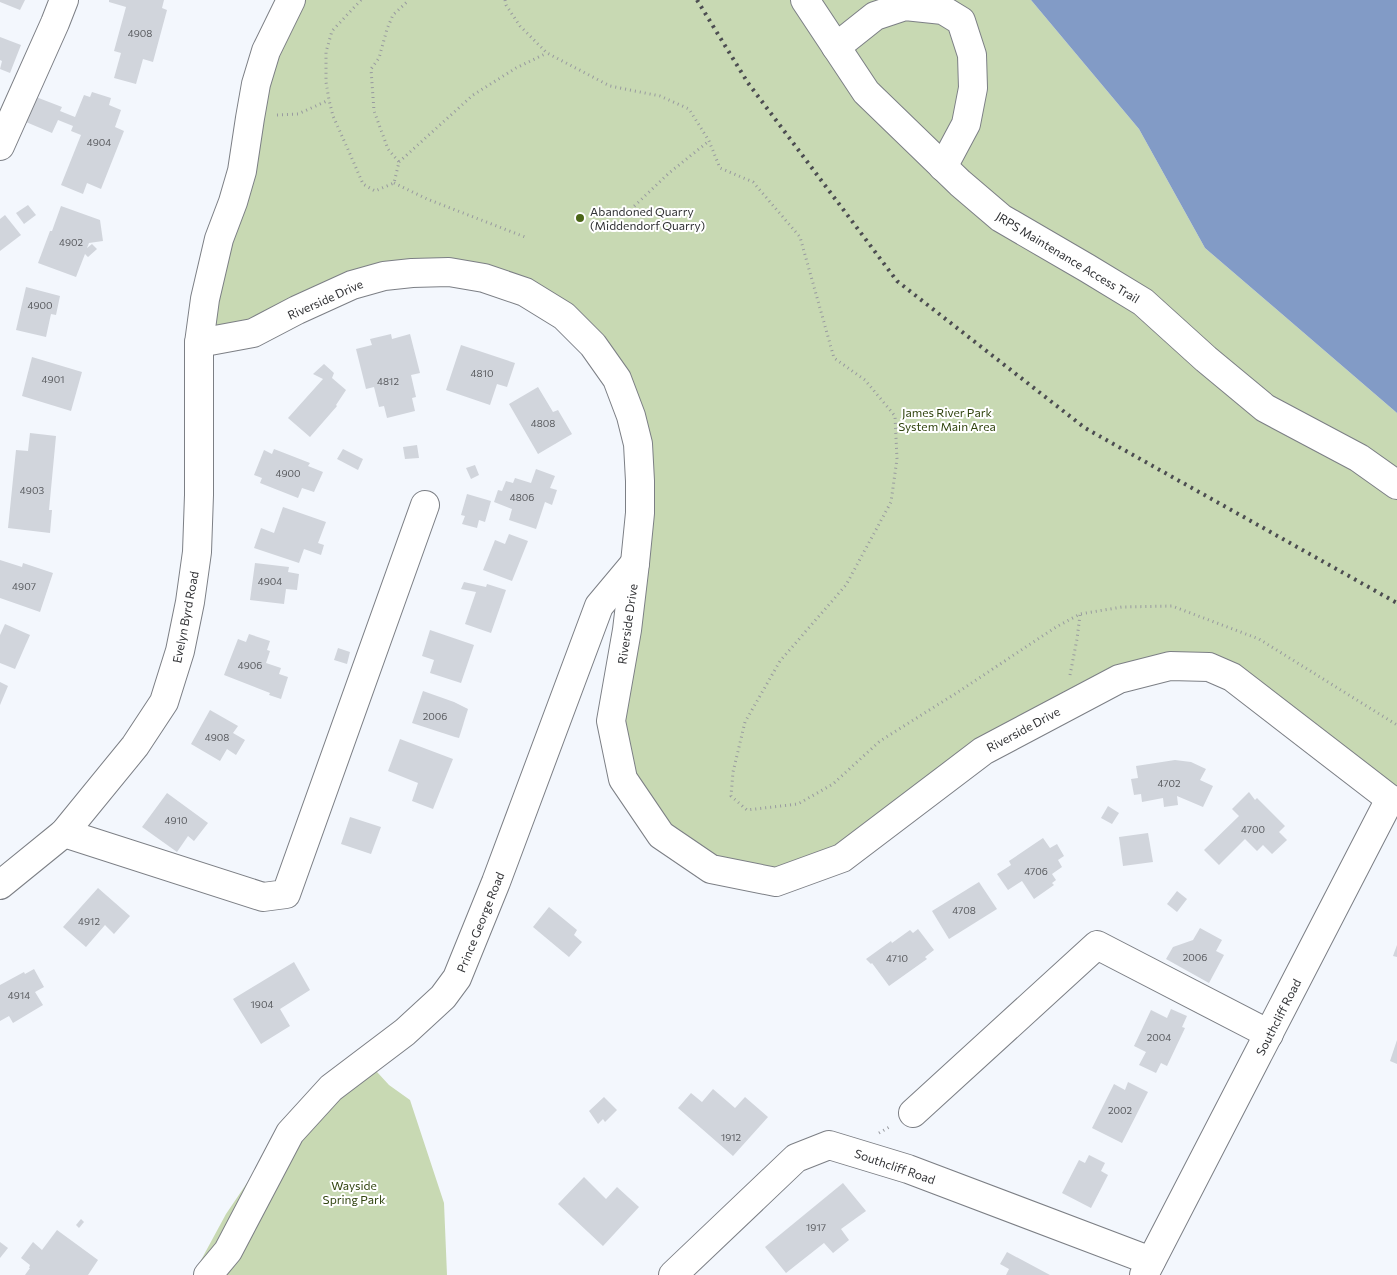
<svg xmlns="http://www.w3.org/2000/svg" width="1397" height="1275" font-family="Commissioner,sans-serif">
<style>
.green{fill:#c8d9b3}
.water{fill:#829bc6}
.building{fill:#d1d5dc}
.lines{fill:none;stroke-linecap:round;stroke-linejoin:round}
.minor-casing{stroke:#7c7f85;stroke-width:30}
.path{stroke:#989a9f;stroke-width:3;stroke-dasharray:1 4;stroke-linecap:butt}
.minor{stroke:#fff;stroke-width:28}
.rail{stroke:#4c4d51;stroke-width:4;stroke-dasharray:2.5 5;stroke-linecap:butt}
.poi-dot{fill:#4b6618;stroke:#fff;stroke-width:2}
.labels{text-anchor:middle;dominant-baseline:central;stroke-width:4;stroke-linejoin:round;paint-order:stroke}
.number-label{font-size:10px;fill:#595b5f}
.poi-label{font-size:12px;fill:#313235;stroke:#fff;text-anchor:start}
.street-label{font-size:12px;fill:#313235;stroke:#fff}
.park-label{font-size:12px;fill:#31440f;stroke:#fff}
</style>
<rect width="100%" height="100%" fill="#f3f7fd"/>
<g class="green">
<polygon points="291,0 1031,0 1139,129 1205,248 1397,413 1397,802 1232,677 1119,679 842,858 776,882 661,835 611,721 640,513 617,379 525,292 412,273 199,343"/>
<polygon points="366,1060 389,1085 410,1100 444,1203 447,1275 193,1275 226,1214 249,1180"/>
</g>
<polygon class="water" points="1031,0 1397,0 1397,413 1205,248 1139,129"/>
<g class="building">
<polygon points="0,0 25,0 20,10 0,2"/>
<polygon points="109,0 164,0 162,8 167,10 153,62 143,59 136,84 114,78 121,53 114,51 126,7 109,2"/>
<polygon points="0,37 21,45 10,73 0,69 2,61 0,60"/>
<polygon points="92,92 111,98 109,105 121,110 115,127 124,131 101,189 87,183 83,194 61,185 81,135 71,131 73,126 58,120 52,133 26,122 36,97 62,107 60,111 75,117 84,95 90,97"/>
<polygon points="28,205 36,215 24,224 16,213"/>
<polygon points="61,206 100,220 103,241 89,243 87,248 92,244 97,249 88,257 85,254 76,277 38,263 50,231 52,231"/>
<polygon points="5,215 21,235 0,251 0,219"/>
<polygon points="26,287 60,296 56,315 51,314 46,337 16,330"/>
<polygon points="391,334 392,339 410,334 420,373 411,375 416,397 412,398 415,411 387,418 384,406 379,407 374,387 366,389 356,349 372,345 370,339"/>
<polygon points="461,345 515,363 507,387 497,384 490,405 446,390"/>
<polygon points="32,357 82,372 71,411 22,396"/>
<polygon points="324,364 334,373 332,378 346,390 336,405 337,406 310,437 288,418 323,379 313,374"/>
<polygon points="538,387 553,412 558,410 572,434 538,454 509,404"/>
<polygon points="30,433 56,436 49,510 52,510 50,533 8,528 16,450 28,451"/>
<polygon points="417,445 419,458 405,459 403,447"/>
<polygon points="274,449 310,463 308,466 323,472 314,492 302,488 298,498 260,483 262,478 254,475 264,450 272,454"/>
<polygon points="343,449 363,459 358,470 337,459"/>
<polygon points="475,465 479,475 471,479 466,468"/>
<polygon points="536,469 555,476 550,488 557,490 552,505 545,502 536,529 509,520 512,509 494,502 498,490 502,491 506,481 513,483 515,478 531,483"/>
<polygon points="467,494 491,501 485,522 479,520 477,528 462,524 465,516 461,515"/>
<polygon points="283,507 326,522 318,543 324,545 321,555 304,549 299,563 254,548 261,528 274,533"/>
<polygon points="509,534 528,541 512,581 483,570 495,540 505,544"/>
<polygon points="0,560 22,567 23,563 53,573 40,612 0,598"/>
<polygon points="255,563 289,567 288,572 299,574 297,590 286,589 284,604 250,600"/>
<polygon points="464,582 486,587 487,584 506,590 491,633 465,624 476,592 461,589"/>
<polygon points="5,624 30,635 15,669 0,663 0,635"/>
<polygon points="430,630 474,645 461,683 430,673 434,660 422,656"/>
<polygon points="249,634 270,641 267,650 270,651 266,663 281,668 279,674 288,677 281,699 269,695 270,693 224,675 238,639 246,642"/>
<polygon points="338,648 350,652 347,664 334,660"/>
<polygon points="0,682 8,686 0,705"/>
<polygon points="423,691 454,702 468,709 459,738 455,737 412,723"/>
<polygon points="210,710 238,726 233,733 245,740 236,755 227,749 220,761 191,744"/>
<polygon points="400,739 453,759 433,809 412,801 418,783 388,771"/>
<polygon points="1175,760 1191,762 1206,769 1200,780 1213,786 1203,807 1177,796 1178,805 1164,807 1163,798 1142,802 1141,794 1134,795 1131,779 1138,778 1136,766"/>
<polygon points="1249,792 1255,800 1257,798 1285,826 1279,832 1287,840 1272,854 1263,845 1257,851 1245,839 1219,865 1204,850 1239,816 1232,809"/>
<polygon points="167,793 208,823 194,841 188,836 177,852 142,827"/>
<polygon points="1108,806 1119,813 1112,824 1101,818"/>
<polygon points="350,817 381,827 371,854 341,844"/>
<polygon points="1148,833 1153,862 1123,866 1119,837"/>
<polygon points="1043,838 1050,848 1057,844 1064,856 1058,860 1062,867 1052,874 1056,880 1052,883 1054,885 1034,899 1022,881 1008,890 997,874 1011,865 1009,861"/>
<polygon points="979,882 997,909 949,939 932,911"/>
<polygon points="98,888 130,916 114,934 105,925 86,947 63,927"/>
<polygon points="1177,891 1187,899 1177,912 1167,904"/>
<polygon points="549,907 577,930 574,935 582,942 569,957 533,927"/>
<polygon points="1200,928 1222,940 1216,951 1224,955 1209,983 1166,959 1173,947 1193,940"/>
<polygon points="918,929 934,950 925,957 927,959 889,986 872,963 871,964 866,959 891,941 892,943 910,930 913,933"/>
<polygon points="1397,945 1397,957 1393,956"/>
<polygon points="294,962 310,990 280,1009 290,1026 261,1044 233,999"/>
<polygon points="34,969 44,987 35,992 43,1005 13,1023 9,1016 0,1021 0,985 24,972 25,974"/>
<polygon points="1171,1009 1187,1016 1182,1027 1185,1028 1167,1066 1161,1063 1156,1073 1139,1065 1146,1052 1134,1046 1151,1010 1167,1018"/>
<polygon points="1397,1040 1397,1064 1390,1061"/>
<polygon points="1128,1082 1148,1092 1122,1143 1092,1128 1114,1084 1125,1090"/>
<polygon points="713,1089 735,1108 745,1097 768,1117 733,1156 678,1108 691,1093 702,1102"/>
<polygon points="604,1097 617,1110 605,1122 603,1119 598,1124 589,1111"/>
<polygon points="1089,1155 1105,1163 1101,1171 1108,1175 1091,1208 1062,1193 1079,1160 1085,1163"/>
<polygon points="584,1177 606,1199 617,1187 639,1207 603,1246 558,1204"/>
<polygon points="843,1183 866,1211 841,1229 849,1240 833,1253 824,1243 786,1273 765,1247"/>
<polygon points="81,1219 84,1222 79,1228 76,1225"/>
<polygon points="57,1230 98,1260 88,1275 25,1275 30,1268 29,1268 30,1265 21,1258 33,1242 42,1250"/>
<polygon points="0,1242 8,1248 0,1258"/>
<polygon points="1007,1252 1050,1275 1006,1275 1009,1269 1000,1264"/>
</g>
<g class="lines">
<defs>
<g id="minor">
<polyline points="805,0 866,92 960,183 1001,218 1087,268 1143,302 1206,359 1265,408 1359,458 1397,485"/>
<polyline points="836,47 875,16 905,6 943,10 961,21 972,55 973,88 966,124 943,167"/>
<polyline points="0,146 55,23 64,0"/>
<polyline points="199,343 253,333 297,310 352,285 384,276 412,273 449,272 484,278 525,292 564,316 593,345 617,379 631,416 638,444 640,481 640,513 635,563 627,630 611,721 623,779 661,835 711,869 776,882 842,858 983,751 1119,679 1170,666 1209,667 1232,677 1390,799 1397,802"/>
<polyline points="64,833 263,897 286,894 425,505"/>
<polyline points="0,885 64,833 135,746 164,702 180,651 190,602 197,552 199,495 199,343 205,299 219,239 233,202 242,171 250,118 256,84 266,51 291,0"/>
<polyline points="913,1113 1097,945 1269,1034"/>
<polyline points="208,1275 228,1251 290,1133 331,1088 405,1032 443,997 457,978 496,882 599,606 635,563"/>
<polyline points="673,1275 796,1158 829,1145 908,1169 1151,1261"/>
<polyline points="1144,1275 1390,799"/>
</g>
</defs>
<use href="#minor" class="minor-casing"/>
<g class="path">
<polyline points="361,0 332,31 326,52 326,82 329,100 333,116 350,154 363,184 375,191 394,183 399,162 388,149 374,111 371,69 379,58 387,29 393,15 409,0"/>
<polyline points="505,0 506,5 520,26 547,53 610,86 660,96 689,109 709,141 720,168 753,182 800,237 834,358 865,380 895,416 897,459 891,502 846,585 780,661 745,722 733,772 731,796 747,810 798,804 833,784 880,741 958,692 1056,627 1080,614 1122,607 1172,606 1259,639 1397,725"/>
<polyline points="277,115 298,114 329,100"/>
<polyline points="399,162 473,95 516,68 547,53"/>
<polyline points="394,183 427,199 525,237"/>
<polyline points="627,213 669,173 709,141"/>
<polyline points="1070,675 1077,639 1080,615"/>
<polyline points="879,1133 891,1126"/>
</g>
<use href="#minor" class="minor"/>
<polyline class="rail" points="697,0 748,83 897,281 1085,428 1397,603"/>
</g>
<circle class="poi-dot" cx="580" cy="218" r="5"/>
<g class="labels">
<g class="number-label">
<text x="140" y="33">4908</text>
<text x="99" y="142">4904</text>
<text x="71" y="242">4902</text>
<text x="40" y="305">4900</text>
<text x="482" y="373">4810</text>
<text x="53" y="379">4901</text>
<text x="388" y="381">4812</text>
<text x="543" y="423">4808</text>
<text x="288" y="473">4900</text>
<text x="32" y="490">4903</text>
<text x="522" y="497">4806</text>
<text x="270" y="581">4904</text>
<text x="24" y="586">4907</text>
<text x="250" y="665">4906</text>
<text x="435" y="716">2006</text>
<text x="217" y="737">4908</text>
<text x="1169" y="783">4702</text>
<text x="176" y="820">4910</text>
<text x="1253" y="829">4700</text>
<text x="1036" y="871">4706</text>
<text x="964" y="910">4708</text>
<text x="89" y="921">4912</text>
<text x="1195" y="957">2006</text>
<text x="897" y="958">4710</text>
<text x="19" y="995">4914</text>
<text x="262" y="1004">1904</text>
<text x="1159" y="1037">2004</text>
<text x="1120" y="1110">2002</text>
<text x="731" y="1137">1912</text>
<text x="816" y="1227">1917</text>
</g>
<g class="poi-label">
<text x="590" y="211">Abandoned Quarry<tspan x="590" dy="14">(Middendorf Quarry)</tspan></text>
</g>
<g class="street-label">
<text transform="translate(1068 257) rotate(31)">JRPS Maintenance Access Trail</text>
<text transform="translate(325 299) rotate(-24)">Riverside Drive</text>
<text transform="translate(185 617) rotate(-79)">Evelyn Byrd Road</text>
<text transform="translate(627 624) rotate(-82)">Riverside Drive</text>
<text transform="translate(1023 729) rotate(-28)">Riverside Drive</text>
<text transform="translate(480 922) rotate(-68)">Prince George Road</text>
<text transform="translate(1278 1017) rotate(-63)">Southcliff Road</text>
<text transform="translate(895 1166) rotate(19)">Southcliff Road</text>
</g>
<g class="park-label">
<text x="947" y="412">James River Park<tspan x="947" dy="14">System Main Area</tspan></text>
<text x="354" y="1185">Wayside<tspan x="354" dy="14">Spring Park</tspan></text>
</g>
</g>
</svg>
